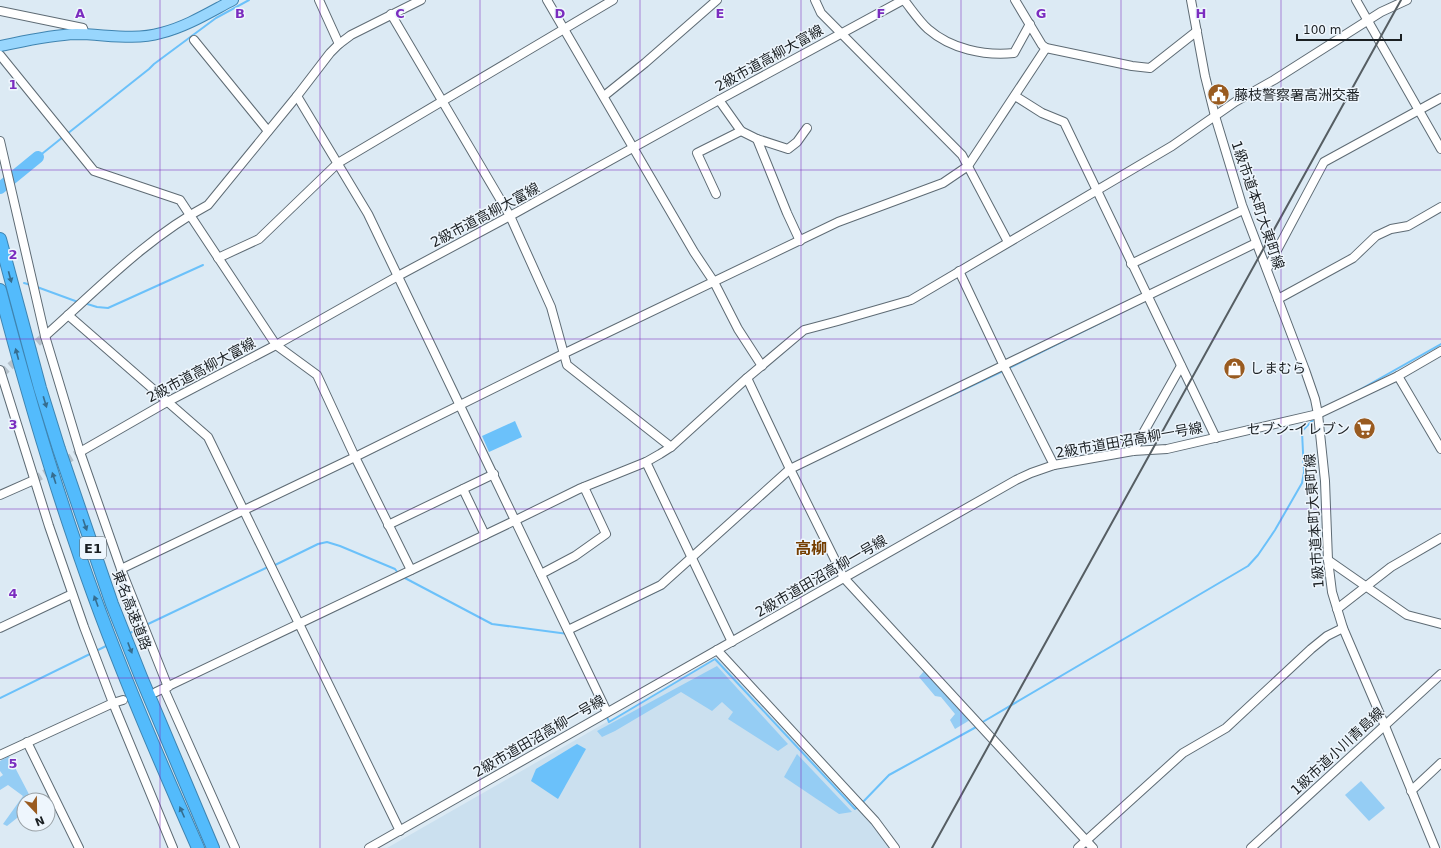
<svg xmlns="http://www.w3.org/2000/svg" width="1441" height="848" font-family="'DejaVu Sans','Noto Sans JP',sans-serif">
<style>
.built{fill:#cbe0ef}
.green{fill:#95cdf4}
.water{fill:#6bc1fa}
.lines{fill:none;stroke-linecap:round;stroke-linejoin:round}
.stream{stroke:#6bc1fa;stroke-width:2}
.river{stroke:#6bc1fa;stroke-width:12}
.minor-tunnel{stroke:#b5c1ca;stroke-width:8;stroke-dasharray:8 4;stroke-linecap:butt}
.minor-casing{stroke:#5e6b74;stroke-width:10}
.major-casing{stroke:#3f84b0;stroke-width:12}
.highway-casing{stroke:#3f84b0;stroke-width:14}
.minor{stroke:#fff;stroke-width:8}
.major{stroke:#98d6fd;stroke-width:10}
.highway{stroke:#53bbfc;stroke-width:12}
.rail{stroke:#565e63;stroke-width:2}
.oneway{fill:#366d8f}
.grid{fill:none;stroke:#7b2cbf;stroke-width:1;stroke-opacity:0.55}
.labels{text-anchor:middle;dominant-baseline:central;stroke-width:3;stroke-linejoin:round;paint-order:stroke}
.shield{fill:#eef6fd;stroke:#5a6064;stroke-width:1}
.shield-label{font-size:13px;font-weight:bold;fill:#1a1f22}
.street-label{font-size:14px;fill:#1a1f22;stroke:#eef6fd}
.poi-label{font-size:14px;fill:#1a1f22;stroke:#eef6fd;text-anchor:start}
.quarter-label{font-size:16px;font-weight:bold;fill:#753e00;stroke:#eef6fd}
.grid-label{font-size:13px;text-anchor:middle;font-weight:bold;fill:#7b2cbf;stroke:#eef6fd;stroke-width:3;stroke-linejoin:round;paint-order:stroke}
</style>
<rect width="100%" height="100%" fill="#dceaf4"/>
<polygon class="built" points="722,656 893,848 387,848"/>
<g class="green">
<polygon points="717,666 788,744 778,751 728,719 733,712 722,702 712,711 681,692 615,731 602,737 597,731"/>
<polygon points="925,670 970,720 955,729 950,720 955,714 941,697 935,696 919,677"/>
<polygon points="797,754 852,812 839,814 784,777"/>
<polygon points="9,756 32,800 24,800 24,816 17,818 7,826 3,824 23,796 8,785 0,790 0,777 3,775 0,771 0,761"/>
<polygon points="1361,781 1385,808 1369,821 1345,795"/>
</g>
<g class="water">
<polygon points="515,421 522,437 489,452 482,436"/>
<polygon points="577,744 586,749 558,799 531,781 536,769"/>
</g>
<g class="lines">
<g class="stream">
<polyline points="67,134 149,69 154,64 216,18 249,0"/>
<polyline points="38,157 63,137"/>
<polyline points="24,283 31,285"/>
<polyline points="37,287 78,302"/>
<polyline points="84,303 97,307 108,308 203,265"/>
<polyline points="1007,369 1122,312"/>
<polyline points="1354,393 1441,344"/>
<polyline points="950,396 1003,371"/>
<polyline points="273,566 318,544 327,542 340,546 395,569 398,573"/>
<polyline points="403,577 492,624 568,634"/>
<polyline points="624,607 663,588"/>
<polyline points="146,625 268,567"/>
<polyline points="128,634 142,627"/>
<polyline points="96,651 108,645"/>
<polyline points="0,698 92,653"/>
<polyline points="606,715 609,722 715,659 855,809 858,807"/>
<polyline points="981,723 1248,566 1258,555 1275,530 1302,483 1304,472 1302,432 1303,430 1315,418"/>
<polyline points="861,804 889,775 978,726"/>
</g>
<polyline class="river" points="0,188 38,157"/>
<g class="minor-tunnel">
<polyline points="1,374 45,336"/>
<polyline points="34,480 80,452"/>
</g>
<defs>
<g id="minor">
<polyline points="319,0 339,44"/>
<polyline points="547,0 694,252 714,282 738,329 762,366"/>
<polyline points="815,0 821,13 962,155 1008,242"/>
<path d="M904,0c8,10 15,21 24,29 23,20 56,27 86,24l16,-29"/>
<polyline points="1015,0 1042,45 1046,48 1132,66 1150,68 1197,31"/>
<polyline points="1191,0 1205,76 1215,116 1242,205 1305,370 1315,399 1318,414 1325,481 1328,560 1332,592 1343,628 1385,726 1435,848"/>
<polyline points="1356,0 1441,149"/>
<polyline points="0,11 83,28 85,35"/>
<polyline points="391,14 510,216 551,307 567,365 671,447"/>
<polyline points="194,40 268,131"/>
<polyline points="0,55 94,171 180,200 276,345 317,375 355,457 411,570"/>
<polyline points="297,96 368,214 607,712"/>
<polyline points="604,96 645,63 717,0"/>
<polyline points="1015,96 1042,113 1064,122 1216,438"/>
<polyline points="719,100 741,131 757,139 787,213 800,241"/>
<polyline points="757,139 788,149 797,142 807,128"/>
<polyline points="0,141 45,336 80,452 121,569 168,687"/>
<polyline points="716,194 697,153 741,131"/>
<polyline points="218,258 259,239 338,163 613,0"/>
<polyline points="1131,264 1243,210"/>
<polyline points="1267,269 1324,162 1441,98"/>
<polyline points="959,271 1004,366 1054,465"/>
<polyline points="1278,299 1353,258 1376,236 1391,229 1408,226 1441,207"/>
<polyline points="68,315 208,437 400,831"/>
<path d="M45,336c52,-46 101,-98 163,-131l89,-109 33,-43 9,-9 12,-9 70,-35"/>
<polyline points="0,370 49,526 84,627 113,703 173,848"/>
<polyline points="1398,376 1441,449"/>
<polyline points="747,378 790,469 844,578 1093,848"/>
<polyline points="1133,451 1181,366"/>
<polyline points="80,452 167,402 276,345 398,276 510,216 719,100 903,0"/>
<polyline points="646,462 732,642"/>
<polyline points="463,489 485,535"/>
<polyline points="0,495 34,480"/>
<polyline points="388,525 494,474"/>
<polyline points="1328,560 1407,615 1441,624"/>
<polyline points="121,569 355,457 565,353 838,222 943,183 968,166 1046,48"/>
<polyline points="541,574 575,556 606,534 584,487"/>
<polyline points="1337,609 1391,567 1441,538"/>
<polyline points="0,628 72,594"/>
<polyline points="568,630 661,585 790,469 1256,243"/>
<polyline points="717,650 875,821 895,848"/>
<polyline points="164,689 235,848"/>
<polyline points="156,692 516,520 579,489 646,462 660,454 671,447 747,378 804,330 838,321 911,300 1172,146 1235,102 1274,80 1381,12 1407,0"/>
<polyline points="27,742 79,848"/>
<polyline points="0,755 113,703 123,700"/>
<polyline points="1411,791 1441,763"/>
<polyline points="369,848 1016,480 1031,473 1054,465 1133,451 1167,449 1318,414 1398,376 1441,351"/>
<polyline points="1078,848 1183,753 1226,728 1311,649 1327,636 1343,628"/>
<polyline points="1251,848 1441,674"/>
</g>
<path id="major" d="M0,46c25,-5 50,-11 76,-12 28,0 57,7 85,-1 25,-6 49,-21 72,-33"/>
<g id="highway">
<polyline points="0,239 40,388 59,449 112,604 141,677 213,848"/>
<path d="M0,290c22,84 46,167 74,249 35,105 79,207 124,309"/>
</g>
</defs>
<use href="#minor" class="minor-casing"/>
<use href="#major" class="major-casing"/>
<use href="#highway" class="highway-casing"/>
<use href="#minor" class="minor"/>
<use href="#major" class="major"/>
<use href="#highway" class="highway"/>
<polyline class="rail" points="932,848 1401,0"/>
</g>
<defs><path id="oneway-solid" d="M-6-.8H1V-3.2L6.5 0L1 3.2V.8H-6Z"/></defs>
<g class="oneway">
<use href="#oneway-solid" transform="translate(10 277) rotate(75)"/>
<use href="#oneway-solid" transform="translate(17 354) rotate(-105)"/>
<use href="#oneway-solid" transform="translate(45 402) rotate(73)"/>
<use href="#oneway-solid" transform="translate(54 478) rotate(-108)"/>
<use href="#oneway-solid" transform="translate(85 525) rotate(71)"/>
<use href="#oneway-solid" transform="translate(96 601) rotate(-110)"/>
<use href="#oneway-solid" transform="translate(130 648) rotate(69)"/>
<use href="#oneway-solid" transform="translate(182 812) rotate(-114)"/>
</g>
<path class="grid" d="M160,0v848M320,0v848M480,0v848M640,0v848M801,0v848M961,0v848M1121,0v848M1281,0v848M0,170h1441M0,339h1441M0,509h1441M0,678h1441"/>
<defs>
<symbol id="civic-disc" viewBox="-11 -11 22 22"><circle r="9.5" fill="#995b20" stroke="#eef6fd"/><path d="M-.6-6.5H3V-4.5H.6V-3L4-1V1h2V6H-6V1h2V-1L-.6-3ZM-1.2 2.5V6h2.4V2.5Z" fill="#fff"/></symbol>
<symbol id="shop-disc" viewBox="-11 -11 22 22"><circle r="9.5" fill="#995b20" stroke="#eef6fd"/><path d="M-5-2.5h2.3a2.7 3.5 0 0 1 5.4 0H5L5.5 6h-11ZM-1.5-2.5h3a1.5 2.3 0 0 0-3 0Z" fill="#fff"/></symbol>
<symbol id="supermarket-disc" viewBox="-11 -11 22 22"><circle r="9.5" fill="#995b20" stroke="#eef6fd"/><path d="M-6-5.5h2.5l.6 2H6L4.5 2H-2.5L-4.4-4H-6ZM-1.5 3.2a1.3 1.3 0 1 0 .1 0ZM3 3.2a1.3 1.3 0 1 0 .1 0Z" fill="#fff"/></symbol>
</defs>
<g fill-rule="evenodd">
<use href="#civic-disc" x="1206" y="82" width="25" height="25"/>
<use href="#shop-disc" x="1222" y="356" width="25" height="25"/>
<use href="#supermarket-disc" x="1352" y="416" width="25" height="25"/>
</g>
<g class="labels">
<rect class="shield" x="80" y="537" width="26" height="22" rx="3"/>
<g class="shield-label">
<text x="93" y="548">E1</text>
</g>
<g class="street-label">
<text transform="translate(769 58) rotate(-29)">2級市道高柳大富線</text>
<text transform="translate(1258 205) rotate(71)">1級市道本町大東町線</text>
<text transform="translate(485 215) rotate(-28)">2級市道高柳大富線</text>
<text transform="translate(201 370) rotate(-28)">2級市道高柳大富線</text>
<text transform="translate(1129 440) rotate(-10)">2級市道田沼高柳一号線</text>
<text transform="translate(1314 521) rotate(-94)">1級市道本町大東町線</text>
<text transform="translate(821 576) rotate(-30)">2級市道田沼高柳一号線</text>
<text transform="translate(132 610) rotate(69)">東名高速道路</text>
<text transform="translate(539 736) rotate(-30)">2級市道田沼高柳一号線</text>
<text transform="translate(1337 751) rotate(-43)">1級市道小川青島線</text>
</g>
<g class="poi-label">
<text x="1234" y="95">藤枝警察署高洲交番</text>
<text x="1250" y="368">しまむら</text>
<text x="1350" y="429" text-anchor="end">セブン-イレブン</text>
</g>
<g class="quarter-label">
<text x="811" y="548">高柳</text>
</g>
</g>
<g class="grid-label">
<text x="80" y="18">A</text>
<text x="240" y="18">B</text>
<text x="400" y="18">C</text>
<text x="560" y="18">D</text>
<text x="720" y="18">E</text>
<text x="881" y="18">F</text>
<text x="1041" y="18">G</text>
<text x="1201" y="18">H</text>
<text x="13" y="89">1</text>
<text x="13" y="259">2</text>
<text x="13" y="429">3</text>
<text x="13" y="598">4</text>
<text x="13" y="768">5</text>
</g>
<g transform="translate(36 812) rotate(158)"><circle r="19" fill="#eef6fd" stroke="#99a0a5"/>
<path d="M0-3L7 15L0 10L-7 15Z" fill="#995b20"/>
<text y="-6" font-size="11" font-weight="bold" text-anchor="middle" fill="#1a1f22">N</text>
</g>
<path d="M1297 34v6h104v-6" fill="none" stroke="#1a1f22" stroke-width="2"/>
<text x="1303" y="34" font-size="12" fill="#1a1f22" stroke="#eef6fd" stroke-width="3" paint-order="stroke">100 m</text>
</svg>
